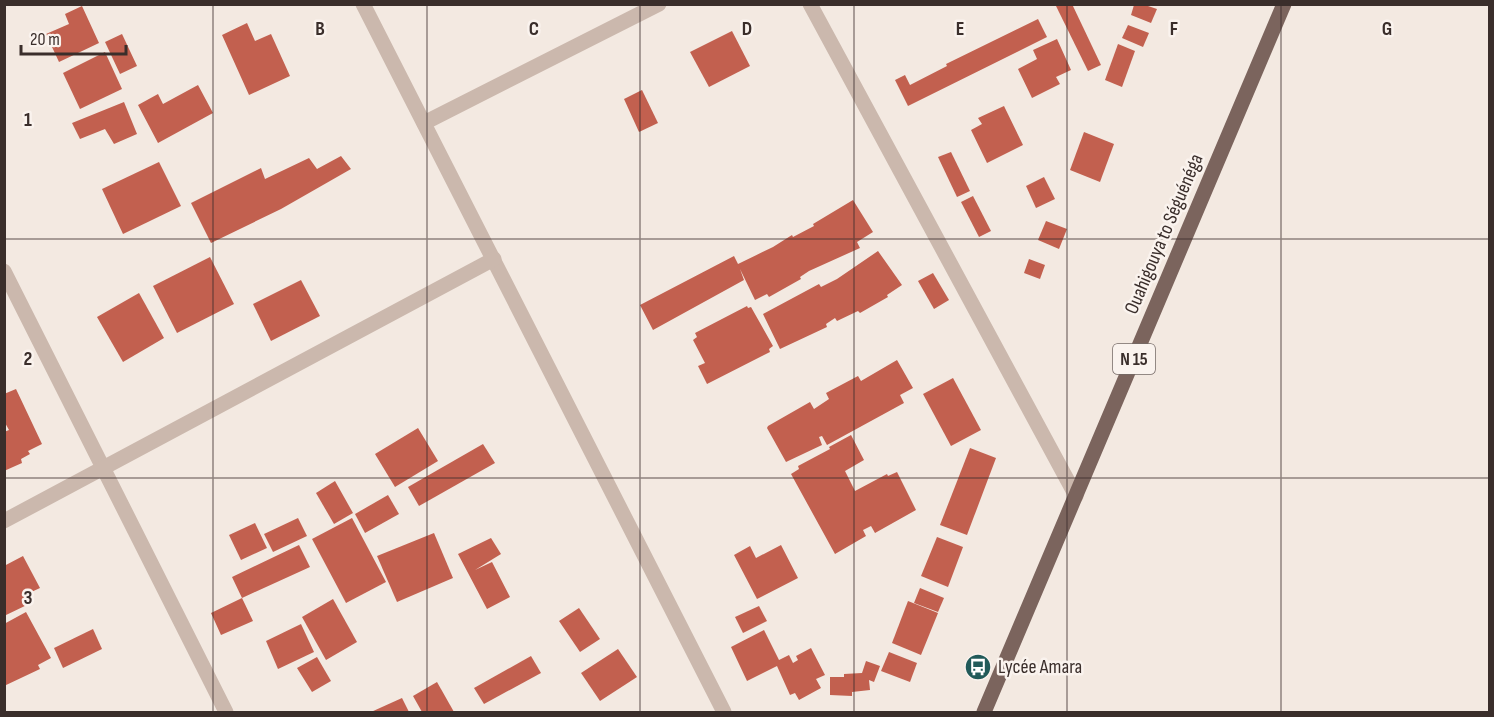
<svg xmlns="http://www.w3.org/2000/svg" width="1494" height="717" font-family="'Sofia Sans Condensed',sans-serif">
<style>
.building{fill:#c2604f}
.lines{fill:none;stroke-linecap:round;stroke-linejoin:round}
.street{stroke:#cbb8ad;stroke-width:15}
.primary{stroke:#7b645d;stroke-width:15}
.grid{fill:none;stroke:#3a2e2b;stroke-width:1.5;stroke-opacity:0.55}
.labels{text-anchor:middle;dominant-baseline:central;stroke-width:5;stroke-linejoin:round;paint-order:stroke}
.shield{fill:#faf3ee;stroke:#746966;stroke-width:1.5}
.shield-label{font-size:18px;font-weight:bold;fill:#3a2e2b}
.street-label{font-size:20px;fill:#3a2e2b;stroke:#faf3ee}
.poi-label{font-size:20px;fill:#3a2e2b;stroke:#faf3ee;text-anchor:start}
.grid-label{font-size:20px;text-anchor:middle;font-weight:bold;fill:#3a2e2b;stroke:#faf3ee;stroke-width:5;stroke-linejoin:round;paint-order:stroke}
</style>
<rect width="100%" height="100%" fill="#f3e9e1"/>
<g class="building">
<polygon points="1059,4 1072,4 1101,65 1088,71 1056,6"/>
<polygon points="1134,5 1145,5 1157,9 1151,23 1131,15"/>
<polygon points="82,6 99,43 59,62 46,34 69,24 65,14"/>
<polygon points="1038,19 1047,37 908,106 895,80 905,75 910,85 947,66 946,64"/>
<polygon points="247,23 255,41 271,34 290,76 249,95 222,35"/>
<polygon points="1128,25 1149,33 1143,47 1122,38"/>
<polygon points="732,31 750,66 709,87 690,52"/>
<polygon points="122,34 137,66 120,74 105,42"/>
<polygon points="1057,39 1071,70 1056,77 1060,84 1032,98 1018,69 1037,59 1033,50"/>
<polygon points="1118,44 1135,51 1122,87 1105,80"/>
<polygon points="105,52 122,89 80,109 63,73"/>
<polygon points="198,85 213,113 158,143 138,105 158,94 163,104"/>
<polygon points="642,90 658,123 639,132 624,99"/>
<polygon points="124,102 137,134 114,144 105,129 80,139 72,123"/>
<polygon points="1004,106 1023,145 987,163 971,130 982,124 978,118"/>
<polygon points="1084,132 1114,144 1100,182 1070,170"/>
<polygon points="951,152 970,191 957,197 938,157"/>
<polygon points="341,156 351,169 281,209 211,243 191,203 261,168 265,179 309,158 317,169"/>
<polygon points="159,162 181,206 123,234 102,189"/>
<polygon points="1044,177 1055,199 1036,208 1026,186"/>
<polygon points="973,196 991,231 979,237 961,202"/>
<polygon points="853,200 873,232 857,242 860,248 809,271 800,277 801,279 769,297 767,294 755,300 740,269 744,280 653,330 640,305 734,256 738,264 773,247 792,235 793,237 814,226 813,224"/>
<polygon points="1046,221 1067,229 1059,249 1038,240"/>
<polygon points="878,251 902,285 887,295 888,297 860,313 858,311 837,321 835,318 826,324 827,327 780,349 763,314 819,284 821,287 837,279"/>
<polygon points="210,257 234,304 177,333 153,286"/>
<polygon points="1029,259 1045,265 1040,279 1024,273"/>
<polygon points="933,273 949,300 934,309 918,281"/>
<polygon points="301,280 320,316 271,341 253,304"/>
<polygon points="139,293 164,338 123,362 97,317"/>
<polygon points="747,306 748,308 751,307 773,346 769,349 770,352 707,384 698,366 705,363 693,340 697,337 695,333"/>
<polygon points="897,360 913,388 900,395 904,403 827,445 822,436 819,437 822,445 786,462 767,428 768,426 810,402 814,409 829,399 826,393 858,376 861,381"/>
<polygon points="953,378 981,430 951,446 923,394"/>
<polygon points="16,389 42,444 28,451 30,454 21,459 22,463 4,471 4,432 9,430 4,421 4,394"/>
<polygon points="418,428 438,461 395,487 375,454"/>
<polygon points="851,435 864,460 845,471 855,491 887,474 888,476 897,472 916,510 875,533 871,526 863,530 866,536 835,554 791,474 799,469 798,466 830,449 829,447"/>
<polygon points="483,444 495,463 419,506 408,487"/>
<polygon points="970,448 996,458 967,535 940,525"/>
<polygon points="335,481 353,513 334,524 316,493"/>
<polygon points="388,495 399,514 365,533 355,514"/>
<polygon points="298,518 307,536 273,552 264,534"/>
<polygon points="352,518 386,582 346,603 312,539"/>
<polygon points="255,523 267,548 241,560 229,535"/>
<polygon points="434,533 453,578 397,602 377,556"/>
<polygon points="937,537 963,547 948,587 921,576"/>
<polygon points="491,538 501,554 475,570 492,562 510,597 487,609 458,554"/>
<polygon points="299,545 310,567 242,598 253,621 221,635 211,613 242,598 232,577"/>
<polygon points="781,545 798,578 757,599 734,555 750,546 756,558"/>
<polygon points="23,556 40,588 27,594 31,603 4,616 4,566"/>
<polygon points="920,588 944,598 938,612 914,603"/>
<polygon points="333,599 357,642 326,660 302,617"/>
<polygon points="908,601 938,613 921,655 892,643"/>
<polygon points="759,606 767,621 743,633 735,617"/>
<polygon points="579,608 600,639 580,652 559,621"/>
<polygon points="26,612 51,658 38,665 40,669 4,686 4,624"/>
<polygon points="301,624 314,652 278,669 266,641"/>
<polygon points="93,629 102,649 63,668 54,648"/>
<polygon points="764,630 779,660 789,655 793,663 798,660 796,656 811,648 825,675 816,679 821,688 799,700 795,693 790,695 777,666 747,681 731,647"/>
<polygon points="618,649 637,677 600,701 581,673"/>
<polygon points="889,652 917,663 910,682 881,671"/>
<polygon points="531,656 541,673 484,704 474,688"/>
<polygon points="317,657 331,681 312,692 297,668"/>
<polygon points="866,661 880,666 874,682 869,680 870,690 852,692 852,696 830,695 830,677 844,677 844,674 862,673"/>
<polygon points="437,682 454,712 422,712 413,696"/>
<polygon points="402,698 409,712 371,712"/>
</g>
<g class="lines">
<g class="street">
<polyline points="363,4 724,712"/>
<polyline points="810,4 1076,496"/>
<polyline points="424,123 659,4"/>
<polyline points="4,271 226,712"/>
<polyline points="4,521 494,259"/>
</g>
<polyline class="primary" points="984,712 1284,4"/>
</g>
<path class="grid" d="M213,4v708M427,4v708M640,4v708M854,4v708M1067,4v708M1281,4v708M4,239h1486M4,478h1486"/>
<defs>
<symbol id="bus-disc" viewBox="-11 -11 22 22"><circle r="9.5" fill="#215a59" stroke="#faf3ee"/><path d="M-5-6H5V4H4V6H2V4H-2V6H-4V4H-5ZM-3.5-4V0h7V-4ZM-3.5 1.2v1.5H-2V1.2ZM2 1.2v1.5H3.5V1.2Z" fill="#fff"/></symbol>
</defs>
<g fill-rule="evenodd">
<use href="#bus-disc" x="963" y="652" width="30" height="30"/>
</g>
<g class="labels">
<rect class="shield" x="1113" y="344" width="42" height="30" rx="4.5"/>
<g class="shield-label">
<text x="1134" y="359">N 15</text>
</g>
<g class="street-label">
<text transform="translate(1164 234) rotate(-67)">Ouahigouya to Séguénéga</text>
</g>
<g class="poi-label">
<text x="998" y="667">Lycée Amara</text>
</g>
</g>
<g class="grid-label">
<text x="320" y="35">B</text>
<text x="534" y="35">C</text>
<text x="747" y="35">D</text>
<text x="960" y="35">E</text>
<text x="1174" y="35">F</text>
<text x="1387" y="35">G</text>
<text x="28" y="126">1</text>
<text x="28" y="365">2</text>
<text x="28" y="604">3</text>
</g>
<rect width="1494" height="717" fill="none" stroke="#3a2e2b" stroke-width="12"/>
<path d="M21 45v9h105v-9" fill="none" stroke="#3a2e2b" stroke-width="3"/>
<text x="30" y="45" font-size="18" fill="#3a2e2b" stroke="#faf3ee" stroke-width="4.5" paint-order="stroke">20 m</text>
</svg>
